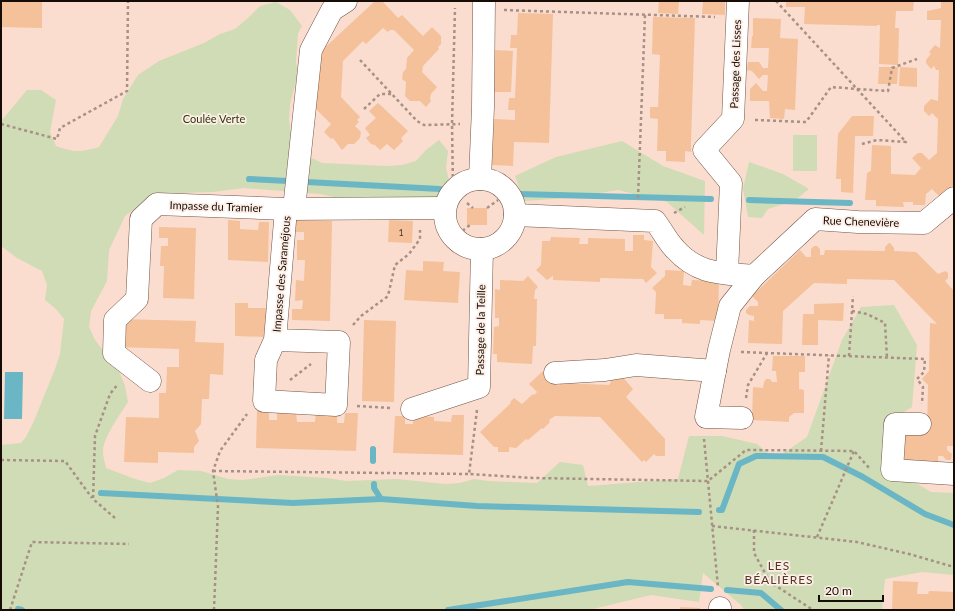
<svg xmlns="http://www.w3.org/2000/svg" width="955" height="611" font-family="Lato,sans-serif">
<style>
.green{fill:#cfdcb5}
.water{fill:#6ab6c4}
.lines{fill:none;stroke-linecap:round;stroke-linejoin:round}
.stream{stroke:#6ab6c4;stroke-width:6}
.building{fill:#f4c19b}
.minor-casing{stroke:#735444;stroke-width:23}
.path{stroke:#a79085;stroke-width:2.5;stroke-dasharray:3 3;stroke-linecap:butt}
.minor{stroke:#fff;stroke-width:22}
.labels{text-anchor:middle;dominant-baseline:central;stroke-width:3.5;stroke-linejoin:round;paint-order:stroke}
.number-label{font-size:9px;fill:#4e382a}
.street-label{font-size:11px;fill:#170b05;stroke:#fdeee6}
.park-label{font-size:11px;fill:#2c360c;stroke:#fdeee6}
.neighbourhood-label{font-size:12px;letter-spacing:1px;fill:#543728;stroke:#fdeee6}
</style>
<rect width="100%" height="100%" fill="#faddce"/>
<g class="green">
<path d="M276,2l14,8 12,16 -4,7 -2,28 2,13 -8,30 -1,16 2,13 19,24 12,6 65,3 15,-1 14,-4 10,-11 13,-10 9,11 -2,17 4,16 -7,14h-105l-17,-4 -77,-6 -31,4 -33,1 -14,3 -30,12 -11,8 -16,34 -2,31 -16,30 -2,16 6,13 24,31 6,15 3,16c-8,13 -25,35 -25,50 0,5 2,11 3,16l29,11 15,4 14,-5 14,-8 23,1 27,8 15,1 36,-5 48,3 19,3 51,-2 48,5 15,-1 14,-4 15,2 48,2 23,-21 23,3 5,21 90,-7 11,-43h33l35,8 18,15 32,-22 35,-97 19,-33 33,-2 23,40 -5,62 -19,12 -7,46 45,27 23,1v82l-32,-3 -37,7 -3,31h-138l-3,-5 -38,-32 -4,29 -48,-7 -62,15h-588v-165l20,-2 5,-6 8,-16 21,-52 5,-15 4,-35 -8,-10 -11,-9 2,-15 -5,-14 -25,-13 -16,-12v-125l26,-31h14l15,10 -6,32 6,14c19,7 24,6 43,1l19,-31 5,-17 15,-24 21,-14 45,-18 16,-9 15,-5 13,-11 12,-12z"/>
<rect x="793" y="135" width="24" height="36"/>
<polygon points="622,141 663,166 705,181 704,235 667,202 618,190 569,198 524,201 515,176 556,157"/>
<polygon points="749,162 783,174 809,189 794,201 768,209 762,218 748,217 743,189"/>
</g>
<polygon class="water" points="5,372 23,372 22,419 4,419"/>
<g class="lines">
<g class="stream">
<polyline points="249,179 440,189"/>
<polyline points="518,194 711,199"/>
<polyline points="749,200 850,203"/>
<polyline points="373,449 373,461"/>
<polyline points="374,484 374,488 381,499 477,506 699,512"/>
<polyline points="101,493 293,503 381,499"/>
<polyline points="719,510 722,510 739,464 756,456 823,457 863,477 925,514 954,525"/>
<polyline points="727,590 761,593 781,610"/>
<polyline points="18,609 22,610"/>
<polyline points="448,610 628,582 711,589"/>
</g>
</g>
<g class="building">
<polygon points="1,1 42,1 42,28 1,27"/>
<polygon points="375,1 382,1 398,18 402,15 423,36 432,27 441,36 441,44 438,47 439,49 423,66 422,72 437,87 431,94 430,99 431,101 426,107 420,101 410,101 405,96 406,82 402,79 403,72 406,69 407,58 414,50 394,30 390,30 388,32 383,28 366,44 363,41 343,61 341,97 360,117 357,120 359,122 355,126 361,132 360,138 354,144 348,144 342,150 333,138 331,139 324,132 331,124 316,109 319,53"/>
<polygon points="659,1 679,1 678,14 658,13"/>
<polygon points="703,1 725,1 725,15 702,14"/>
<polygon points="786,1 914,1 913,11 896,11 895,28 899,28 898,65 879,64 880,25 877,25 877,26 804,24 805,7 786,7"/>
<polygon points="941,1 954,1 954,167 953,169 954,170 954,184 940,197 932,189 926,194 925,205 913,205 913,202 903,202 904,207 876,206 876,200 865,200 867,173 871,171 872,145 891,146 891,174 915,175 921,168 912,158 918,153 922,153 929,160 937,153 938,119 932,113 929,116 924,111 924,106 931,99 938,101 939,70 936,70 934,66 931,69 926,63 926,60 931,54 929,52 935,45 938,47 940,48 941,20 927,20 927,11 941,8"/>
<polygon points="518,13 553,14 549,143 514,142 513,166 492,165 494,119 515,120 515,110 508,110 509,98 515,98 517,48 510,48 511,35 517,35"/>
<polygon points="653,17 695,18 691,143 691,152 685,151 685,162 666,161 666,151 657,151 658,119 650,118 650,107 658,107 660,55 652,54"/>
<polygon points="753,18 781,19 780,38 798,39 795,110 785,109 784,119 770,118 769,101 750,101 750,89 756,83 763,91 767,91 768,75 763,75 759,79 752,71 747,70 748,62 759,62 763,68 768,68 769,48 751,48 752,36 753,36"/>
<polygon points="494,50 513,51 511,92 492,92"/>
<polygon points="879,67 898,67 897,84 878,84"/>
<polygon points="900,67 917,68 917,87 899,86"/>
<polygon points="378,103 408,131 401,138 403,141 394,150 387,144 380,150 375,145 371,144 366,138 370,135 365,128 376,118 369,111"/>
<polygon points="852,116 874,116 873,136 855,136 853,193 841,192 841,179 836,179 838,134"/>
<rect x="467" y="208" width="20" height="17"/>
<polygon points="228,220 240,221 240,229 258,230 259,222 269,222 268,262 228,260"/>
<polygon points="295,220 332,221 330,321 292,320 292,309 302,309 303,300 295,301 296,280 304,281 305,260 297,260 297,240 304,240 304,232 295,232"/>
<polygon points="389,220 413,221 412,243 388,242"/>
<polygon points="159,227 196,228 194,299 163,298 164,266 160,266 161,246 168,246 168,238 159,238"/>
<polygon points="633,235 644,235 644,240 653,241 651,267 657,273 646,283 643,279 600,278 600,282 553,280 553,276 547,280 536,270 541,265 542,241 550,241 551,237 580,238 579,244 588,244 588,238 625,239 625,251 633,251"/>
<polygon points="889,243 890,243 894,248 894,251 916,252 938,274 945,271 948,273 948,278 945,281 954,291 954,446 947,446 947,450 952,454 951,460 946,460 943,456 938,456 938,467 904,467 905,433 927,433 928,385 922,379 929,371 930,323 937,324 894,280 847,279 847,284 814,283 783,311 782,344 748,343 749,320 754,321 754,316 749,315 746,313 746,310 750,306 758,306 758,302 752,296 800,250 806,257 811,257 811,249 814,246 817,246 820,249 820,255 824,255 825,250 885,251 885,247"/>
<polygon points="423,261 444,262 443,271 460,272 458,303 404,300 406,270 423,271"/>
<polygon points="665,270 684,271 683,285 691,286 692,280 719,281 718,321 700,320 700,324 682,323 682,319 664,319 664,314 655,314 656,292 652,288 665,276"/>
<polygon points="528,276 538,287 535,290 534,299 537,299 536,346 533,346 532,364 497,362 497,354 493,354 494,327 499,326 499,318 495,318 495,289 500,290 500,280 523,281"/>
<polygon points="235,303 248,303 248,308 267,308 266,337 235,336"/>
<polygon points="844,303 843,321 818,320 818,345 802,345 803,314 814,314 814,304"/>
<polygon points="119,319 196,321 195,342 224,343 223,375 210,374 209,399 202,399 201,424 195,431 199,441 194,447 194,453 158,452 158,463 124,462 126,417 159,418 159,393 166,393 167,367 179,367 179,349 118,347"/>
<polygon points="364,320 396,321 394,402 362,401"/>
<polygon points="773,356 805,356 805,372 799,372 799,389 804,390 804,413 794,413 789,417 789,422 752,420 753,387 763,388 764,382 766,379 770,379 772,382 777,382 776,371 772,371"/>
<polygon points="543,371 558,386 562,383 609,385 611,382 611,380 619,373 633,389 626,397 665,439 665,456 656,456 654,454 646,462 644,460 642,462 600,417 555,416 549,420 550,422 543,429 542,428 528,440 526,439 516,448 509,447 509,452 498,452 498,447 494,447 480,432 511,403 510,402 514,398 522,404 533,394 534,395 537,392 529,384"/>
<polygon points="257,410 269,410 269,420 277,420 277,411 296,412 297,422 315,422 316,412 337,414 337,423 344,423 345,413 358,413 356,451 256,448"/>
<polygon points="452,415 464,415 463,455 393,453 395,416 405,416 405,424 413,424 414,416 434,417 434,421 451,422"/>
<polygon points="893,581 918,582 917,594 928,594 929,591 954,592 954,610 892,610"/>
<polygon points="680,607 700,608 700,610 680,610"/>
</g>
<g class="lines">
<defs>
<g id="minor">
<circle cx="480" cy="214" r="35"/>
<polyline points="480,179 483,107 484,1"/>
<polyline points="294,209 311,50 332,10 346,1"/>
<path d="M515,215l140,6c7,9 12,20 20,28 23,26 47,24 79,27l61,-57 43,3 66,1 30,-25"/>
<polyline points="727,273 731,183 704,150 733,119 738,1"/>
<polyline points="275,340 339,342 336,405 264,401 266,360 275,340 286,209"/>
<polyline points="555,373 605,370 636,365 715,371"/>
<polyline points="150,381 114,353 115,320 137,299 141,219 157,204 286,209 445,208"/>
<polyline points="412,409 479,387 482,249"/>
<polyline points="742,418 706,417 719,350 730,306 754,276"/>
<polyline points="920,424 895,424 892,470 954,474"/>
<polyline points="720,610 720,608"/>
</g>
</defs>
<use href="#minor" class="minor-casing"/>
<g class="path">
<polyline points="776,1 857,89 888,91 892,68 917,59"/>
<polyline points="504,10 715,17"/>
<polyline points="360,60 417,121 424,125 460,124"/>
<polyline points="364,109 380,94 392,94"/>
<polyline points="755,120 806,122 831,87 857,89 906,142 877,140 862,144"/>
<polyline points="1,124 57,139 60,128 127,91 128,1"/>
<polyline points="453,189 452,124 455,8"/>
<polyline points="638,198 645,15"/>
<polyline points="467,203 473,208"/>
<polyline points="487,208 498,200"/>
<polyline points="674,213 685,207"/>
<polyline points="453,238 470,225"/>
<polyline points="852,311 867,314 885,323 887,358"/>
<polyline points="353,325 361,316 388,296 395,265 409,254 420,239 420,230"/>
<polyline points="741,352 925,359 924,372 917,379 923,387 922,404"/>
<polyline points="849,356 853,296"/>
<polyline points="290,380 311,364"/>
<polyline points="746,398 748,385 767,353"/>
<polyline points="357,406 391,408"/>
<polyline points="477,410 469,474 533,478 708,481 746,450 854,451 870,469"/>
<polyline points="704,439 718,587"/>
<polyline points="821,451 829,355"/>
<polyline points="1,460 65,461 92,498"/>
<polyline points="213,471 469,474"/>
<polyline points="115,518 93,499 95,436 110,394 118,384"/>
<polyline points="712,526 857,542 909,554 954,567"/>
<polyline points="754,530 754,553 770,582 813,610"/>
<polyline points="817,537 854,451"/>
<polyline points="10,610 32,542 129,544"/>
<polyline points="214,610 218,507 213,471 220,451 247,414"/>
</g>
<use href="#minor" class="minor"/>
</g>
<g class="labels">
<g class="number-label">
<text x="401" y="232">1</text>
</g>
<g class="street-label">
<text transform="translate(735 64) rotate(-88)">Passage des Lisses</text>
<text transform="translate(216 206) rotate(2)">Impasse du Tramier</text>
<text transform="translate(861 221) rotate(2)">Rue Chenevière</text>
<text transform="translate(281 274) rotate(-85)">Impasse des Saraméjous</text>
<text transform="translate(480 330) rotate(-89)">Passage de la Teille</text>
</g>
<g class="park-label">
<text x="214" y="118">Coulée Verte</text>
</g>
<g class="neighbourhood-label">
<text x="779" y="565">LES<tspan x="779" dy="14">BÉALIÈRES</tspan></text>
</g>
</g>
<rect width="955" height="611" fill="none" stroke="#170b05" stroke-width="4"/>
<path d="M819 595v6h64v-6" fill="none" stroke="#170b05" stroke-width="2"/>
<text x="825" y="595" font-size="12" fill="#170b05" stroke="#fdeee6" stroke-width="3" paint-order="stroke">20 m</text>
</svg>
